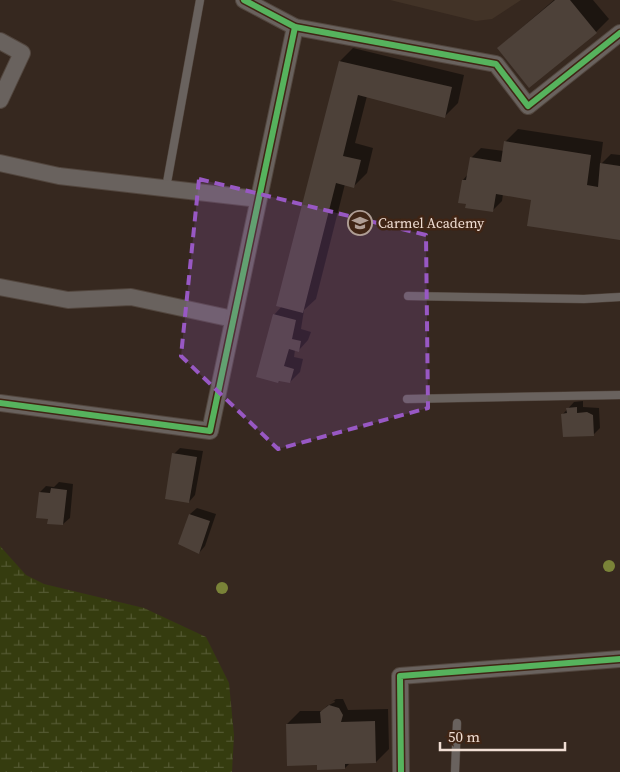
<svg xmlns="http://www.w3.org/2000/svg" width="620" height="772" font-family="'Source Serif 4',serif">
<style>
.industrial{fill:#423327}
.wetland{fill:url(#wetland-marsh)}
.shadow{fill:#0007}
.building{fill:#4d4139}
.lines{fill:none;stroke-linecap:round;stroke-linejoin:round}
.lane-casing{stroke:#52463e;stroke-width:9}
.street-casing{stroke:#52463e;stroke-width:18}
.lane{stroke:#69625e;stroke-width:8}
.street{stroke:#69625e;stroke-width:16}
.cycleway-casing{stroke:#402515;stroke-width:9}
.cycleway{stroke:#56b35d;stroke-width:6}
.tree{fill:#7a8338}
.marked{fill:#9858c4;fill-opacity:0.2;stroke:#9858c4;stroke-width:4;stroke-dasharray:10 6;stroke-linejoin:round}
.labels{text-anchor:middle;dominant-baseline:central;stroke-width:5;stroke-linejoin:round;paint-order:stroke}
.poi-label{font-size:14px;fill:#f0ded4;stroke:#402515;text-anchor:start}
</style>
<defs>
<pattern id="wetland-marsh" width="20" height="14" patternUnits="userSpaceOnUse" patternTransform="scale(1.25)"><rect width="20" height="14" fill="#353c0f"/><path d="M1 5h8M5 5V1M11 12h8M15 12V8" fill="none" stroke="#535831"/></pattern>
</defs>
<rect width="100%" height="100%" fill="#36281f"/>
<polygon class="industrial" points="390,0 521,0 492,19 476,21"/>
<polygon class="wetland" points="0,546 26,575 44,584 144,608 206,637 229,683 234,735 232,772 0,772"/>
<g class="shadow">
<polygon points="554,0 593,0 609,19 596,32 498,48"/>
<polygon points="353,48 464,75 458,103 445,116 367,96 355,143 373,148 367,173 354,186 345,184 316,299 304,310 301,329 311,332 308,340 299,350 295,350 294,357 303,359 300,372 290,382 281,380 278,382 274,315 282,306 278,305 340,61"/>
<polygon points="518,129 603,142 600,165 611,154 620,155 620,239 532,198 503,194 502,201 492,211 463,180 468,174 471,158 481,148 504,151 505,142"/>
<polygon points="583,401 583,407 599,408 600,428 593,435 563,414 574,402"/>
<polygon points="180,448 203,451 195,495 189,502 174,454"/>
<polygon points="59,482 73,484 70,518 63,524 49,518 40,492 46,486 54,487"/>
<polygon points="197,508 216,514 205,546 199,553 190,514"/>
<polygon points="336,699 343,699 348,710 388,709 389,749 376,762 350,763 345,768 318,763 287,724 300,711 323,711 327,706 335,702 334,700 330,703"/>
</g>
<g class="building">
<polygon points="555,0 570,0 597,33 529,88 497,48"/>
<polygon points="339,61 452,87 445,118 358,95 343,156 361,160 354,188 336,183 303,313 276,306"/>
<polygon points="504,141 591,155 587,185 598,187 600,163 620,166 620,240 527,226 531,200 496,194 493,212 465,208 466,204 458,203 462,180 466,180 470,157 501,162"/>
<polygon points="273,314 296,320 292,339 301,341 299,352 289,349 284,366 294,369 290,383 279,381 278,383 256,377"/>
<polygon points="577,407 577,413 587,412 593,415 594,436 563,437 561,414 567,413 566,408"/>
<polygon points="172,453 197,457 189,503 165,499"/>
<polygon points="51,488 67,490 63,525 47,524 48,519 36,518 39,492 50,493"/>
<polygon points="189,514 210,521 199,554 178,544"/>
<polygon points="329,705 339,708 343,715 341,722 375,721 376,763 345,764 345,769 317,770 317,765 287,766 286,724 321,723 320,712"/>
</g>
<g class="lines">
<defs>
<g id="lane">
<polyline points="166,188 200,0"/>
<polyline points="408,296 584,299 620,297"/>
<polyline points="407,399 620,395"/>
<polyline points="455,772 457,723"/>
</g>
<g id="street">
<polyline points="244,0 295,27 496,64 528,106 620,33"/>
<polyline points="0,41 22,53 0,100"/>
<polyline points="0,163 59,176 258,199"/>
<polyline points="0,287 68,300 131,297 233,319"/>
<polyline points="0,403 210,431 295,27"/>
<polyline points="401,772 400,676 620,659"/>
</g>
</defs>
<use href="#lane" class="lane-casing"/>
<use href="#street" class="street-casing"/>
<use href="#lane" class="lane"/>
<use href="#street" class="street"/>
<defs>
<g id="cycleway">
<polyline points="244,0 295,27 496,64 528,106 620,33"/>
<polyline points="0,403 210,431 295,27"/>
<polyline points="401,772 400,676 620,659"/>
</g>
</defs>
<use href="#cycleway" class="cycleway-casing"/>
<use href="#cycleway" class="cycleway"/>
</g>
<g class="tree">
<circle cx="609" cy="566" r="6"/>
<circle cx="222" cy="588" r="6"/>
</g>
<path class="marked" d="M199,179l227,56 2,173 -150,41 -97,-93z"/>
<defs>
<symbol id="school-ring" viewBox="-11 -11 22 22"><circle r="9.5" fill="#402515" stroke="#af9e95" stroke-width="1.5"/><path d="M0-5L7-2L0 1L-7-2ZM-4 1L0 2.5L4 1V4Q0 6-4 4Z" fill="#af9e95"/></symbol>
</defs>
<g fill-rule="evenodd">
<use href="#school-ring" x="346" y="209" width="28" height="28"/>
</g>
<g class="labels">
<g class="poi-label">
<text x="378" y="223">Carmel Academy</text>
</g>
</g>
<path d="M440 742v8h125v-8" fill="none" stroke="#f0ded4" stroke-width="2.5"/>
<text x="448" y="742" font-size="15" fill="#f0ded4" stroke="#402515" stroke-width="4" paint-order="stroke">50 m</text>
</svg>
